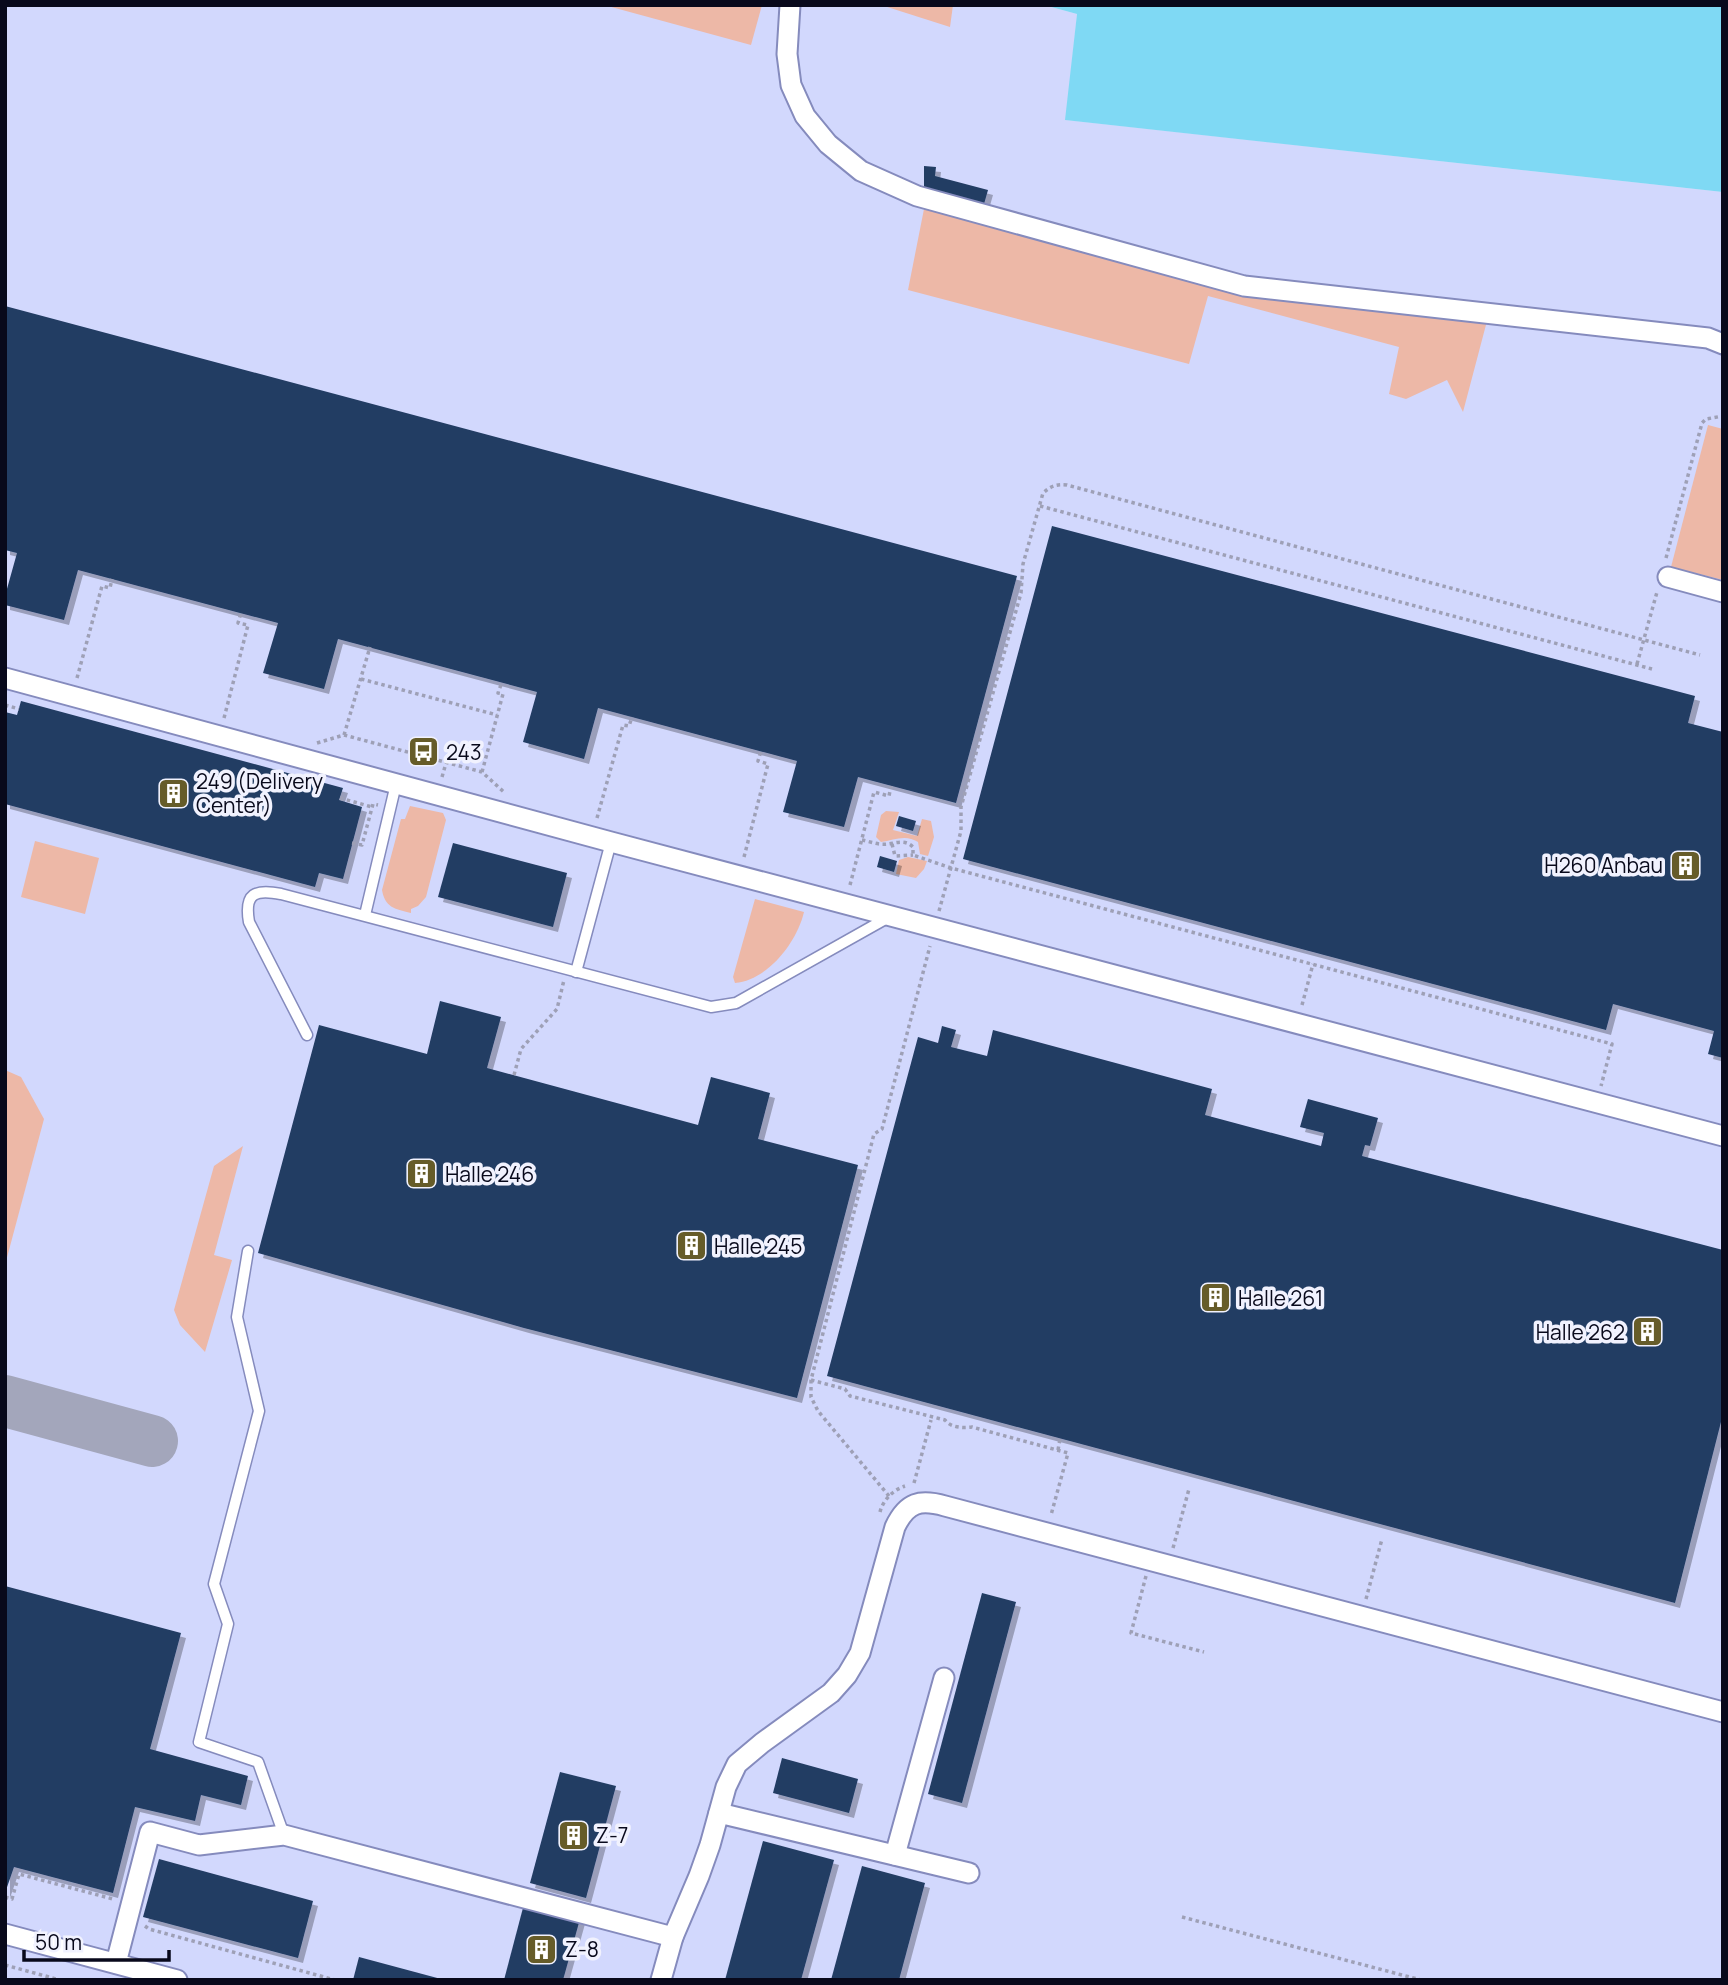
<svg xmlns="http://www.w3.org/2000/svg" width="1728" height="1985" font-family="Manrope,sans-serif">
<style>
.built{fill:#d2d8fd}
.green{fill:#edb8a7}
.water{fill:#7fd9f4}
.lines{fill:none;stroke-linecap:round;stroke-linejoin:round}
.taxiway{stroke:#a3a6bb;stroke-width:52}
.building{fill:#223c63;filter:url(#shadow)}
.service-casing{stroke:#858bbd;stroke-width:13}
.minor-casing{stroke:#858bbd;stroke-width:23}
.path{stroke:#9ea0b6;stroke-width:3.5;stroke-dasharray:3.5 3.5;stroke-linecap:butt}
.service{stroke:#fff;stroke-width:10}
.minor{stroke:#fff;stroke-width:19}
.labels{text-anchor:middle;dominant-baseline:central;stroke-width:7;stroke-linejoin:round;paint-order:stroke}
.poi-label{font-size:21px;fill:#08091b;stroke:#f1f2fe;text-anchor:start}
</style>
<defs>
<filter id="shadow"><feDropShadow dx="5" dy="5" stdDeviation="0" flood-color="#0004"/></filter>
</defs>
<rect width="100%" height="100%" fill="#e1e4fb"/>
<polygon class="built" points="5,5 1044,5 1077,14 1066,120 1723,192 1723,1980 5,1980"/>
<g class="green">
<polygon points="604,5 762,5 751,45"/>
<polygon points="881,5 953,5 950,27"/>
<polygon points="924,209 1241,294 1487,321 1463,412 1447,380 1406,399 1389,394 1399,347 1208,296 1189,364 908,290"/>
<polygon points="1708,425 1723,429 1723,580 1671,567"/>
<path d="M410,806l33,7 3,7 -20,77 -8,9 -7,3v4c-17,-4 -26,-6 -29,-23l19,-71h4z"/>
<path d="M886,811l13,1 -6,18 24,6 5,-17 9,2 3,16 -6,19 -8,-2 -2,-12c-12,-8 -24,-2 -37,0l-5,-5 5,-22z"/>
<polygon points="35,841 99,858 85,914 21,897"/>
<polygon points="908,857 927,861 924,869 916,878 896,874 899,860"/>
<path d="M755,899l49,13c-7,30 -36,68 -69,71l-2,-6z"/>
<polygon points="5,1070 21,1077 44,1119 5,1265"/>
<polygon points="243,1146 214,1255 232,1260 205,1352 180,1325 174,1310 214,1166"/>
</g>
<polygon class="water" points="1044,5 1723,5 1723,192 1065,120 1077,14"/>
<g class="lines">
<polyline class="taxiway" points="5,1401 152,1441"/>
</g>
<g class="building">
<polygon points="924,166 936,167 935,176 988,190 984,204 924,187"/>
<polygon points="5,306 1017,576 956,803 858,777 844,827 783,812 797,761 598,708 584,759 523,742 537,692 338,639 324,689 263,673 278,623 78,570 64,620 5,605 5,596 17,553 5,550"/>
<polygon points="1052,526 1695,696 1688,723 1723,732 1723,1058 1708,1054 1714,1031 1613,1004 1606,1030 963,859"/>
<polygon points="21,701 343,788 339,800 362,807 343,879 319,873 315,887 5,804 5,712 17,715"/>
<polygon points="899,816 916,821 913,831 896,826"/>
<polygon points="453,843 567,873 553,927 438,897"/>
<polygon points="880,856 897,861 894,872 877,867"/>
<polygon points="440,1001 501,1017 487,1068 698,1125 711,1077 770,1093 758,1139 858,1165 797,1398 524,1328 258,1253 319,1025 427,1054"/>
<polygon points="942,1026 956,1030 951,1047 987,1056 993,1030 1212,1089 1205,1115 1321,1146 1324,1133 1300,1127 1308,1099 1378,1118 1370,1146 1365,1145 1362,1156 1723,1250 1723,1414 1675,1603 827,1376 918,1037 938,1043"/>
<polygon points="5,1586 181,1633 150,1749 248,1776 241,1805 201,1795 195,1821 135,1807 113,1893 14,1867 5,1893"/>
<polygon points="982,1593 1016,1602 962,1803 928,1794"/>
<polygon points="782,1758 858,1779 849,1813 773,1793"/>
<polygon points="560,1772 616,1786 586,1898 530,1883"/>
<polygon points="763,1841 834,1860 801,1980 725,1980"/>
<polygon points="159,1859 313,1901 298,1958 143,1917"/>
<polygon points="862,1866 925,1883 899,1980 831,1980"/>
<polygon points="524,1904 580,1919 563,1980 504,1980"/>
<polygon points="359,1957 441,1979 441,1980 353,1980"/>
</g>
<g class="lines">
<defs>
<g id="service">
<polyline points="365,915 396,784"/>
<polyline points="576,972 611,842"/>
<path d="M307,1035l-58,-113c-5,-29 6,-33 32,-28l430,113 25,-4 153,-86"/>
<polyline points="248,1251 237,1317 259,1411 214,1584 228,1624 199,1742 258,1762 284,1835"/>
</g>
<g id="minor">
<polyline points="790,5 787,54 791,85 805,116 828,144 861,171 917,196 1244,286 1708,338 1723,344"/>
<polyline points="1668,577 1723,592"/>
<polyline points="5,678 611,842 1723,1136"/>
<polyline points="719,1813 969,1873"/>
<polyline points="895,1855 944,1678"/>
<polyline points="5,1934 177,1980"/>
<polyline points="116,1963 150,1832 199,1845 284,1835 673,1937"/>
<path d="M661,1980l12,-43 26,-61 11,-31 16,-58 11,-23 25,-21 69,-50 16,-18 13,-22 35,-126c12,-25 25,-28 50,-21l778,206"/>
</g>
</defs>
<use href="#service" class="service-casing"/>
<use href="#minor" class="minor-casing"/>
<g class="path">
<polyline points="1040,506 1652,669"/>
<polyline points="1666,558 1702,423 1706,419 1723,416"/>
<polyline points="1637,664 1657,592"/>
<polyline points="77,678 102,586 110,588 112,579"/>
<polyline points="361,679 497,715"/>
<polyline points="5,705 19,709"/>
<polyline points="224,718 248,625 238,623 241,613"/>
<polyline points="344,735 370,647"/>
<polyline points="317,743 344,735 482,772 505,793"/>
<polyline points="482,772 503,694 498,693 502,682"/>
<polyline points="442,777 446,763"/>
<polyline points="340,798 372,807"/>
<polyline points="597,818 623,725 629,726 632,717"/>
<path d="M862,840c5,1 11,3 17,4 13,2 24,-7 34,3v8l38,13 661,176 -11,42"/>
<polyline points="352,843 362,845 373,804 378,805"/>
<polyline points="892,844 895,856 913,855"/>
<polyline points="744,857 768,764 758,761 761,751"/>
<polyline points="850,885 874,792 889,796 891,786"/>
<path d="M939,911l22,-80v-24l60,-214 2,-29 20,-71c8,-7 13,-9 24,-8l633,170"/>
<polyline points="1302,1005 1313,964"/>
<polyline points="514,1075 521,1049 557,1009 564,980"/>
<path d="M811,1380l34,9 5,7 95,24c6,8 18,8 27,7l96,26 -17,62"/>
<polyline points="1058,1450 1060,1439"/>
<polyline points="914,1483 931,1420"/>
<polyline points="889,1496 818,1411 811,1397 811,1380 874,1134 882,1129 930,946"/>
<path d="M880,1512c3,-12 13,-22 25,-26"/>
<polyline points="1173,1548 1189,1489"/>
<polyline points="1146,1576 1131,1633 1204,1652"/>
<polyline points="1366,1599 1382,1539"/>
<polyline points="5,1897 12,1899 19,1874 113,1899"/>
<polyline points="1182,1917 1421,1980"/>
<polyline points="145,1926 149,1929 335,1980"/>
<polyline points="5,1965 60,1980"/>
</g>
<use href="#service" class="service"/>
<use href="#minor" class="minor"/>
</g>
<defs>
<symbol id="bus-square" viewBox="-11 -11 22 22"><rect x="-9" y="-9" width="18" height="18" rx="4" fill="#665c29" stroke="#f1f2fe"/><path d="M-5-6H5V4H4V6H2V4H-2V6H-4V4H-5ZM-3.5-4V0h7V-4ZM-3.5 1.2v1.5H-2V1.2ZM2 1.2v1.5H3.5V1.2Z" fill="#fff"/></symbol>
<symbol id="building-square" viewBox="-11 -11 22 22"><rect x="-9" y="-9" width="18" height="18" rx="4" fill="#665c29" stroke="#f1f2fe"/><path d="M-4-6H4V6H1V3H-1V6H-4ZM-2.5-4.3h1.7v1.8h-1.7ZM.8-4.3h1.7v1.8H.8ZM-2.5-1h1.7V.8h-1.7ZM.8-1h1.7V.8H.8Z" fill="#fff"/></symbol>
</defs>
<g fill-rule="evenodd">
<use href="#bus-square" x="406" y="734" width="35" height="35"/>
<use href="#building-square" x="156" y="776" width="35" height="35"/>
<use href="#building-square" x="1668" y="848" width="35" height="35"/>
<use href="#building-square" x="404" y="1156" width="35" height="35"/>
<use href="#building-square" x="674" y="1228" width="35" height="35"/>
<use href="#building-square" x="1198" y="1280" width="35" height="35"/>
<use href="#building-square" x="1630" y="1314" width="35" height="35"/>
<use href="#building-square" x="556" y="1818" width="35" height="35"/>
<use href="#building-square" x="524" y="1932" width="35" height="35"/>
</g>
<g class="labels">
<g class="poi-label">
<text x="446" y="752">243</text>
<text x="196" y="781">249 (Delivery<tspan x="196" dy="24">Center)</tspan></text>
<text x="1663" y="865" text-anchor="end">H260 Anbau</text>
<text x="445" y="1174">Halle 246</text>
<text x="714" y="1246">Halle 245</text>
<text x="1238" y="1298">Halle 261</text>
<text x="1625" y="1332" text-anchor="end">Halle 262</text>
<text x="596" y="1835">Z-7</text>
<text x="565" y="1949">Z-8</text>
</g>
</g>
<rect width="1728" height="1985" fill="none" stroke="#08091b" stroke-width="14"/>
<path d="M24 1950v10h145v-10" fill="none" stroke="#08091b" stroke-width="3.5"/>
<text x="35" y="1950" font-size="21" fill="#08091b" stroke="#f1f2fe" stroke-width="5" paint-order="stroke">50 m</text>
</svg>
